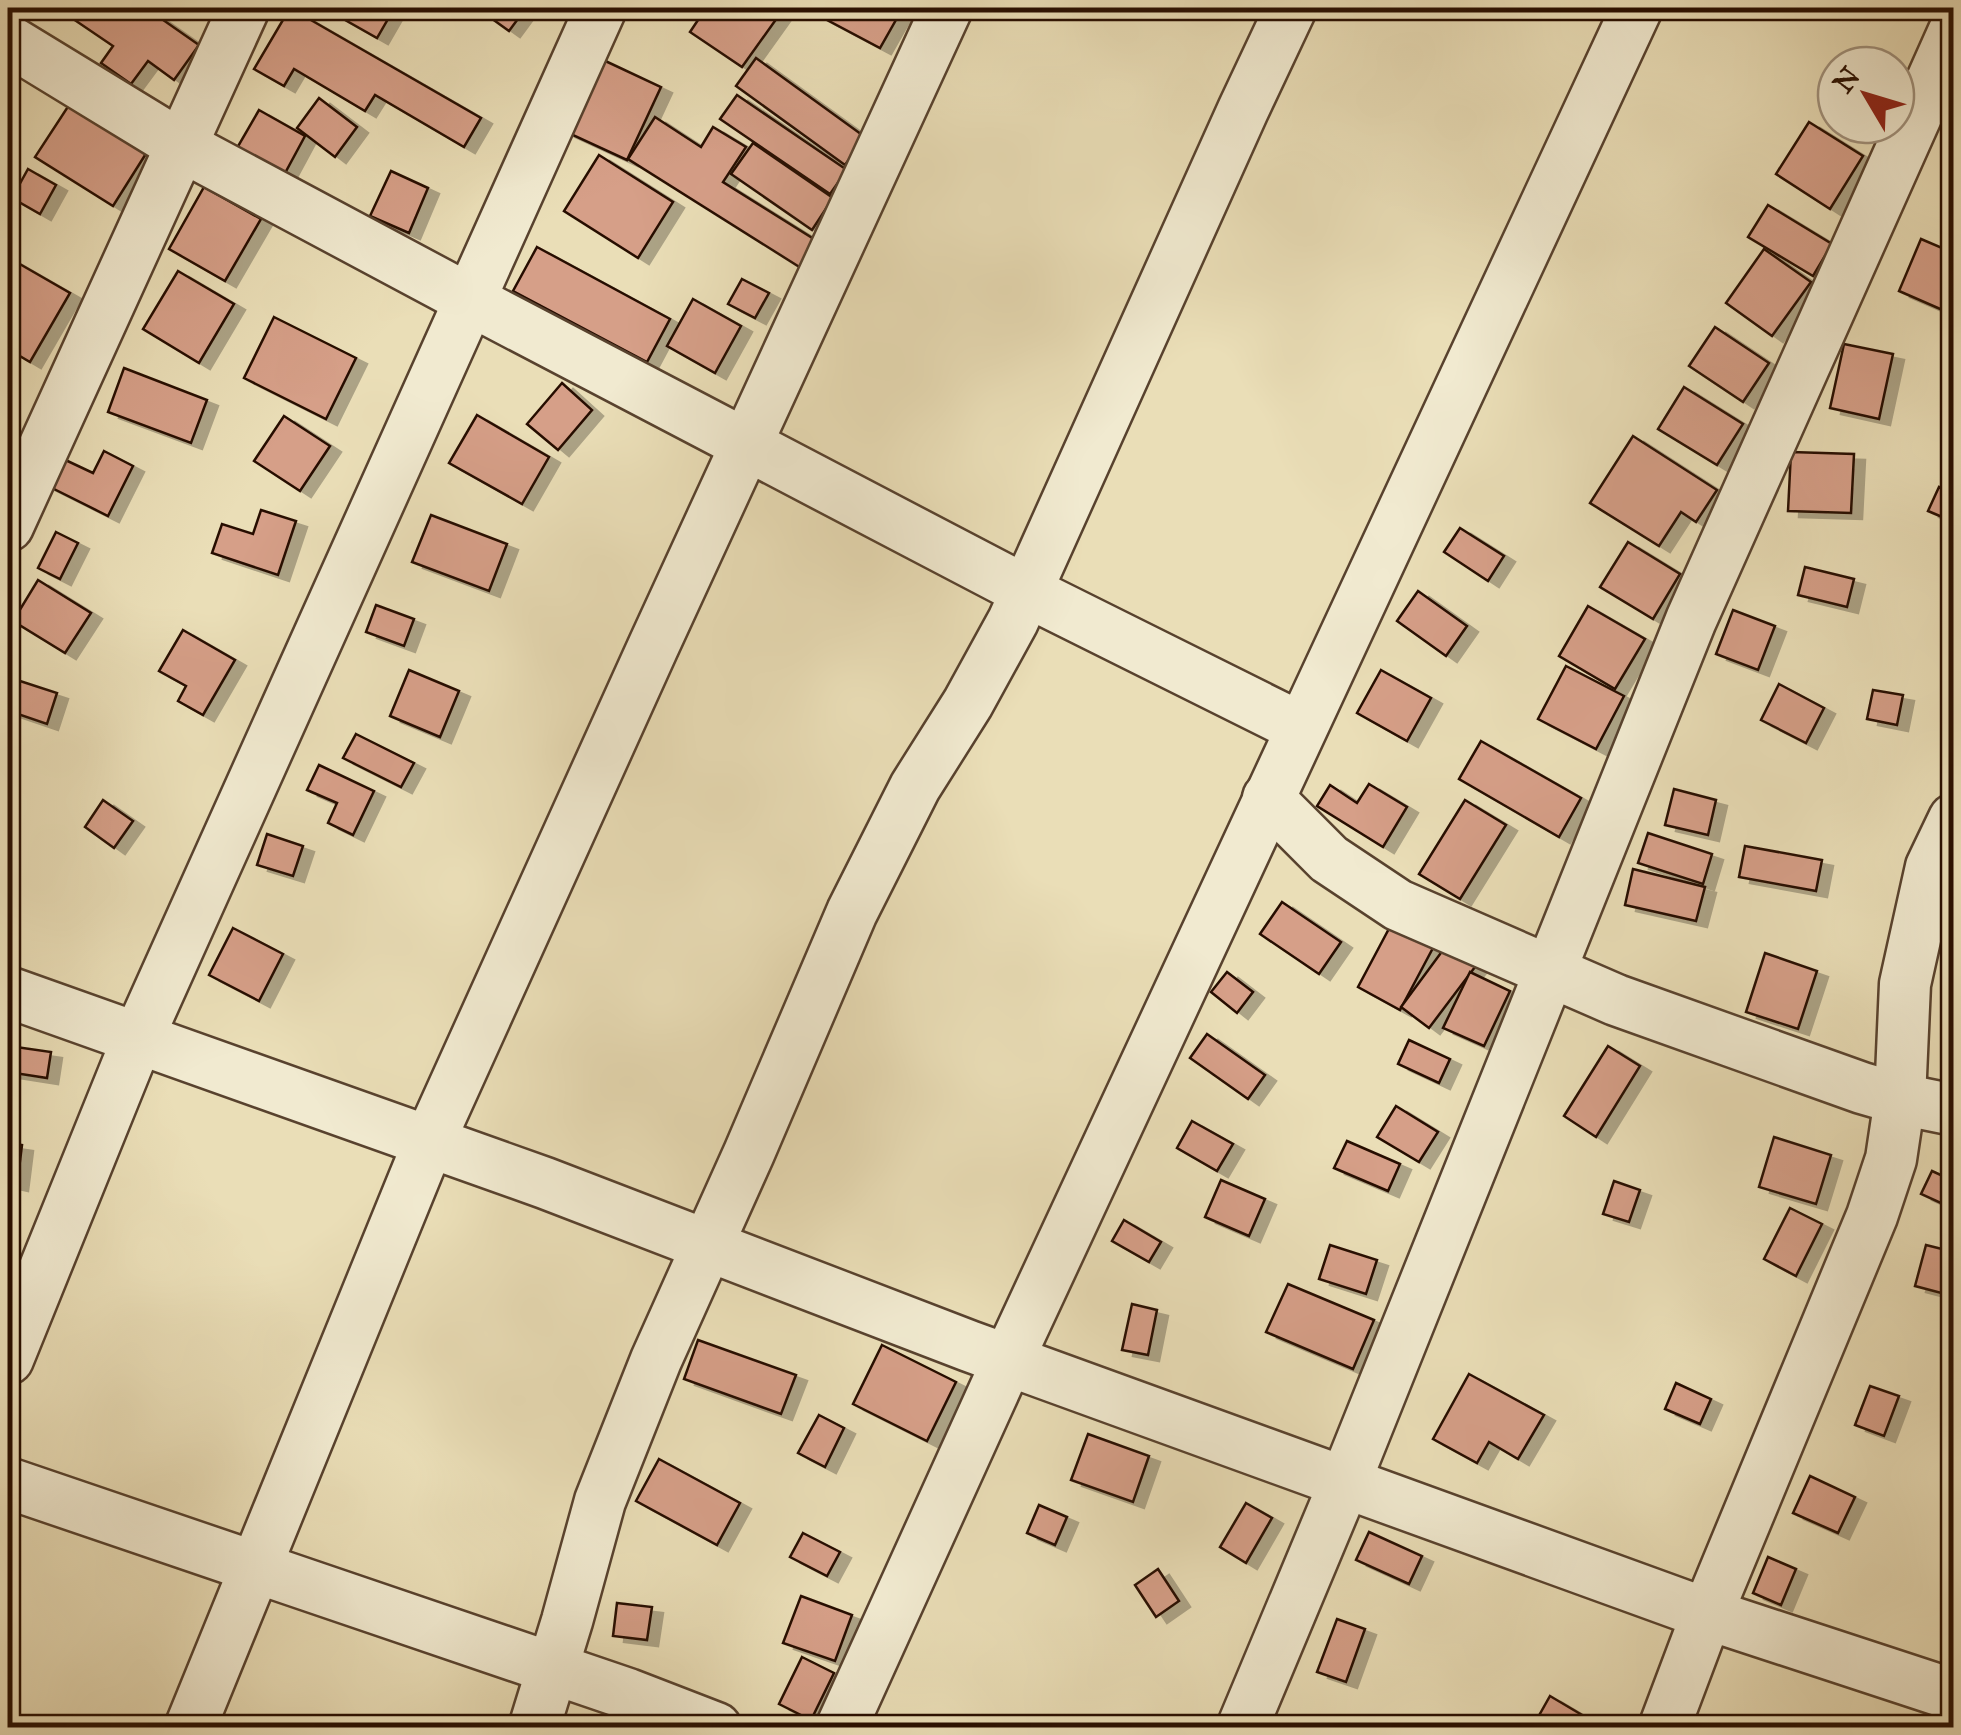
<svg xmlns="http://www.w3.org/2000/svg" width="1961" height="1735" font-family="'IM FELL Great Primer',serif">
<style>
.building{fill:#d69f88;stroke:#280e00;stroke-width:2.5;filter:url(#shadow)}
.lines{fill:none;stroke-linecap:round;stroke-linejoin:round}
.minor-casing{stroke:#58422e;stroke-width:55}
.minor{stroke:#f1ead0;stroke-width:50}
</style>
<defs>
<filter id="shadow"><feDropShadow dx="11" dy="6" stdDeviation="0" flood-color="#0004"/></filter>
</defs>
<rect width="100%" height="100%" fill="#eadeb7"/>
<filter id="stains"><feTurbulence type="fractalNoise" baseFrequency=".002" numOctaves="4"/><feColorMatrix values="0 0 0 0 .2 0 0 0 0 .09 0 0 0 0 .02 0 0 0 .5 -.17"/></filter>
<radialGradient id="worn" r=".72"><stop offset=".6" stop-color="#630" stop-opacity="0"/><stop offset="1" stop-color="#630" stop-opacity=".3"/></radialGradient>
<g class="building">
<polygon points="57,8 146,8 199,45 174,80 148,61 131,84 101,63 113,46"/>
<polygon points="290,8 481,118 464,147 375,95 365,111 294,69 284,86 254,69"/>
<polygon points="324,8 383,8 392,12 377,38"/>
<polygon points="477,8 526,8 509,31"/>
<polygon points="706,8 778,8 782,11 742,67 690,32"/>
<polygon points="817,8 895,8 901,11 880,48 814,13"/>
<polygon points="599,58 661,87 627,160 564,131"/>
<polygon points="756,58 865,137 845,165 736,86"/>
<polygon points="737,95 847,170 830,194 720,119"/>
<polygon points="319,98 357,127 335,157 297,128"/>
<polygon points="71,102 147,152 113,206 35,157"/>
<polygon points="259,110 305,136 284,175 237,148"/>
<polygon points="655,117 701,147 713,127 746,147 723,182 817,241 801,268 628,159"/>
<polygon points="1809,122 1863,156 1830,209 1776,174"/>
<polygon points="753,143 833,198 812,230 731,174"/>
<polygon points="599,155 673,202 638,258 564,211"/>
<polygon points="28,169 56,185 40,214 12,198"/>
<polygon points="391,171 428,188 409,233 370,216"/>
<polygon points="204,187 261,219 225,281 169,249"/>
<polygon points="1768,205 1832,244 1813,276 1748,237"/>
<polygon points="1921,239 1954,253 1954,315 1899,291"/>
<polygon points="537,247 670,319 647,362 513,291"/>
<polygon points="1764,249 1811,282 1772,336 1726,303"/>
<polygon points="11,259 70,293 30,362 8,349 8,265"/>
<polygon points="178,271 234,304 199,363 143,329"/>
<polygon points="742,279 769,293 755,318 728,304"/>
<polygon points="693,299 741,326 715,373 667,346"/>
<polygon points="274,317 356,358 326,419 244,378"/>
<polygon points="1715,327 1769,363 1743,402 1689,366"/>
<polygon points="1844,344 1893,354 1879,419 1830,408"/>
<polygon points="124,368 207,400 191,443 108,412"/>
<polygon points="562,383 592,410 558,450 527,424"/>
<polygon points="1684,387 1743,424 1717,465 1658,429"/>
<polygon points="477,415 549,457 522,504 449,463"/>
<polygon points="284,416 330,446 300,491 254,461"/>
<polygon points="1633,436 1717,490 1696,522 1681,512 1659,546 1590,503"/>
<polygon points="104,451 133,466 108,516 44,484 57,456 93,473"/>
<polygon points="1791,452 1854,454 1851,513 1788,511"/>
<polygon points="1939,487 1954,494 1954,522 1928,511"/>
<polygon points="261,510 296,521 278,575 212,553 222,524 253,534"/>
<polygon points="431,515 507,544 489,591 412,562"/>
<polygon points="1460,528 1504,556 1488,581 1444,552"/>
<polygon points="56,532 78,543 60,579 38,568"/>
<polygon points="1628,542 1680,574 1653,619 1600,587"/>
<polygon points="1805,567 1854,579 1847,607 1798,595"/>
<polygon points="38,580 91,613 65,653 13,621"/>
<polygon points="1418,591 1467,626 1446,656 1397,621"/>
<polygon points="376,605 414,619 404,646 366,632"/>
<polygon points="1588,606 1645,639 1615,689 1559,656"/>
<polygon points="1733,610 1775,626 1758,670 1716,654"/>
<polygon points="183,630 235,660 203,715 178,701 186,686 159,671"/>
<polygon points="1566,666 1624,696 1596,749 1538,719"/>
<polygon points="409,670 459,691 440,737 390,716"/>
<polygon points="1381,670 1431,698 1407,741 1357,713"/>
<polygon points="20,681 57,693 47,724 9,711"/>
<polygon points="1779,684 1824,708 1806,743 1761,720"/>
<polygon points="1873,690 1903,695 1897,725 1867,719"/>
<polygon points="356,734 414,763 401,787 343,758"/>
<polygon points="1481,741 1581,798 1559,837 1459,779"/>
<polygon points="319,765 374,791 353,835 328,823 337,803 307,790"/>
<polygon points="1369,784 1407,807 1383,847 1317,806 1330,785 1357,803"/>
<polygon points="1674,789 1716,800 1708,835 1665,825"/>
<polygon points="103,800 133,821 114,848 85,827"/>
<polygon points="1465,800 1506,825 1460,899 1419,874"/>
<polygon points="1648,833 1712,854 1703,884 1638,863"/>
<polygon points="267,834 303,846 293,876 257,865"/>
<polygon points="1745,846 1822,860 1816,891 1739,877"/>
<polygon points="1633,869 1705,887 1696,921 1625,905"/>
<polygon points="1282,902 1341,942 1319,974 1260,934"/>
<polygon points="1392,923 1434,946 1400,1010 1358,987"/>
<polygon points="233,928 283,954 259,1001 209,975"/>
<polygon points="1446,946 1475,967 1429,1028 1401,1007"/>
<polygon points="1765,953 1817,971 1798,1029 1746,1012"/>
<polygon points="1227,972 1253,992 1237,1013 1211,992"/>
<polygon points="1470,972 1510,991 1484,1046 1443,1028"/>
<polygon points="1207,1034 1265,1075 1248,1099 1190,1058"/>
<polygon points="1409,1040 1450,1059 1439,1083 1398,1064"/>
<polygon points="9,1046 51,1052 47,1078 8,1072"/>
<polygon points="1608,1046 1640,1066 1596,1137 1564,1116"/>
<polygon points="1396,1106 1438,1132 1419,1162 1377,1137"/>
<polygon points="1192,1121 1233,1144 1217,1171 1177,1148"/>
<polygon points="1774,1137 1831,1155 1816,1204 1759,1187"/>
<polygon points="1347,1141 1400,1164 1388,1191 1334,1168"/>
<polygon points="8,1143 22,1145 17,1185 8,1183"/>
<polygon points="1932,1171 1954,1181 1954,1209 1921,1194"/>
<polygon points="1221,1180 1265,1199 1249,1236 1205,1217"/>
<polygon points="1614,1181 1640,1190 1629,1222 1603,1214"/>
<polygon points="1790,1208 1822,1224 1796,1276 1764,1259"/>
<polygon points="1124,1220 1161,1242 1149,1262 1112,1241"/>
<polygon points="1330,1245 1377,1260 1366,1294 1319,1279"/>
<polygon points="1926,1245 1954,1252 1954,1278 1949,1295 1915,1286"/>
<polygon points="1288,1284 1374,1320 1353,1369 1266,1332"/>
<polygon points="1132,1304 1157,1310 1148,1355 1122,1350"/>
<polygon points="698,1340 796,1375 781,1414 684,1379"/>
<polygon points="882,1345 956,1382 927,1441 853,1404"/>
<polygon points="1469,1374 1544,1415 1518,1459 1489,1442 1477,1463 1433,1439"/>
<polygon points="1676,1383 1711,1399 1700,1424 1665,1409"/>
<polygon points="1870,1386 1899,1396 1884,1436 1855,1425"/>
<polygon points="819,1415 844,1428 825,1467 798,1453"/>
<polygon points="1088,1434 1149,1456 1133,1502 1071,1480"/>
<polygon points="659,1459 740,1503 717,1545 636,1501"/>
<polygon points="1810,1476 1855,1497 1838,1533 1793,1513"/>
<polygon points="1246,1503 1272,1518 1246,1563 1220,1547"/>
<polygon points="1039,1505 1067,1517 1055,1545 1027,1533"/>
<polygon points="1369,1532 1422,1556 1409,1584 1356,1560"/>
<polygon points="803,1533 840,1552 827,1576 790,1557"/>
<polygon points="1768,1557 1796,1569 1781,1605 1753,1593"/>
<polygon points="1158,1569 1179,1601 1156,1617 1135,1585"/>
<polygon points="801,1596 852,1615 835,1661 783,1643"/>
<polygon points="617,1603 652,1607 647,1640 613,1636"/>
<polygon points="1337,1619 1365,1629 1346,1682 1317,1672"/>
<polygon points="802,1657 834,1673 811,1720 779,1704"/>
<polygon points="1550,1696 1604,1728 1532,1728"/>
<polygon points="1763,1716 1786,1728 1757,1728"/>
</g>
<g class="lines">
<defs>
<g id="minor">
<polyline points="8,40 180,145 470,300 1026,591 1301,728"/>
<polyline points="8,526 244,8"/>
<polyline points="1268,798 1329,859 1398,905 1616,1000 1862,1088 1900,1099 1954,1110"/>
<polyline points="8,992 545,1183 969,1346 1707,1614 1954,1695"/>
<polyline points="8,1359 138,1038 601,8"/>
<polyline points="8,1483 628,1694 716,1728"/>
<polyline points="190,1728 429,1142 653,647 947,8"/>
<polyline points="534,1728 567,1621 600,1501 656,1360 749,1153 852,912 915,787 968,703 1013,621 1243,110 1291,8"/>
<polyline points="841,1728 1008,1360 1637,8"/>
<polyline points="1242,1728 1345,1482 1691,620 1954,31"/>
<polyline points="1664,1728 1707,1614 1872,1216 1891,1159 1900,1099 1905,984 1931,867 1954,819"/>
</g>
</defs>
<use href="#minor" class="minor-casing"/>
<use href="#minor" class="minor"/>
</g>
<rect width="1961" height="1735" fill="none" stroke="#eadeb7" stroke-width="40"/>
<rect x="10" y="10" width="1941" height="1715" fill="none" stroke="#280e00" stroke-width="5"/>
<rect x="20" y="20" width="1921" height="1695" fill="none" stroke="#280e00" stroke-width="2.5"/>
<g transform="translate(1866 95) rotate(308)"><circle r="48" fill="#f1ead0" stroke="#a1927d" stroke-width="2.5"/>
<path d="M0-8L18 38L0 25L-18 38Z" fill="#8f2418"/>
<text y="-15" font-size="28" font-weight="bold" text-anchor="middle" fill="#280e00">N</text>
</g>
<rect width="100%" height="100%" filter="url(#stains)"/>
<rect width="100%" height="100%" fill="url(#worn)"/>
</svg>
